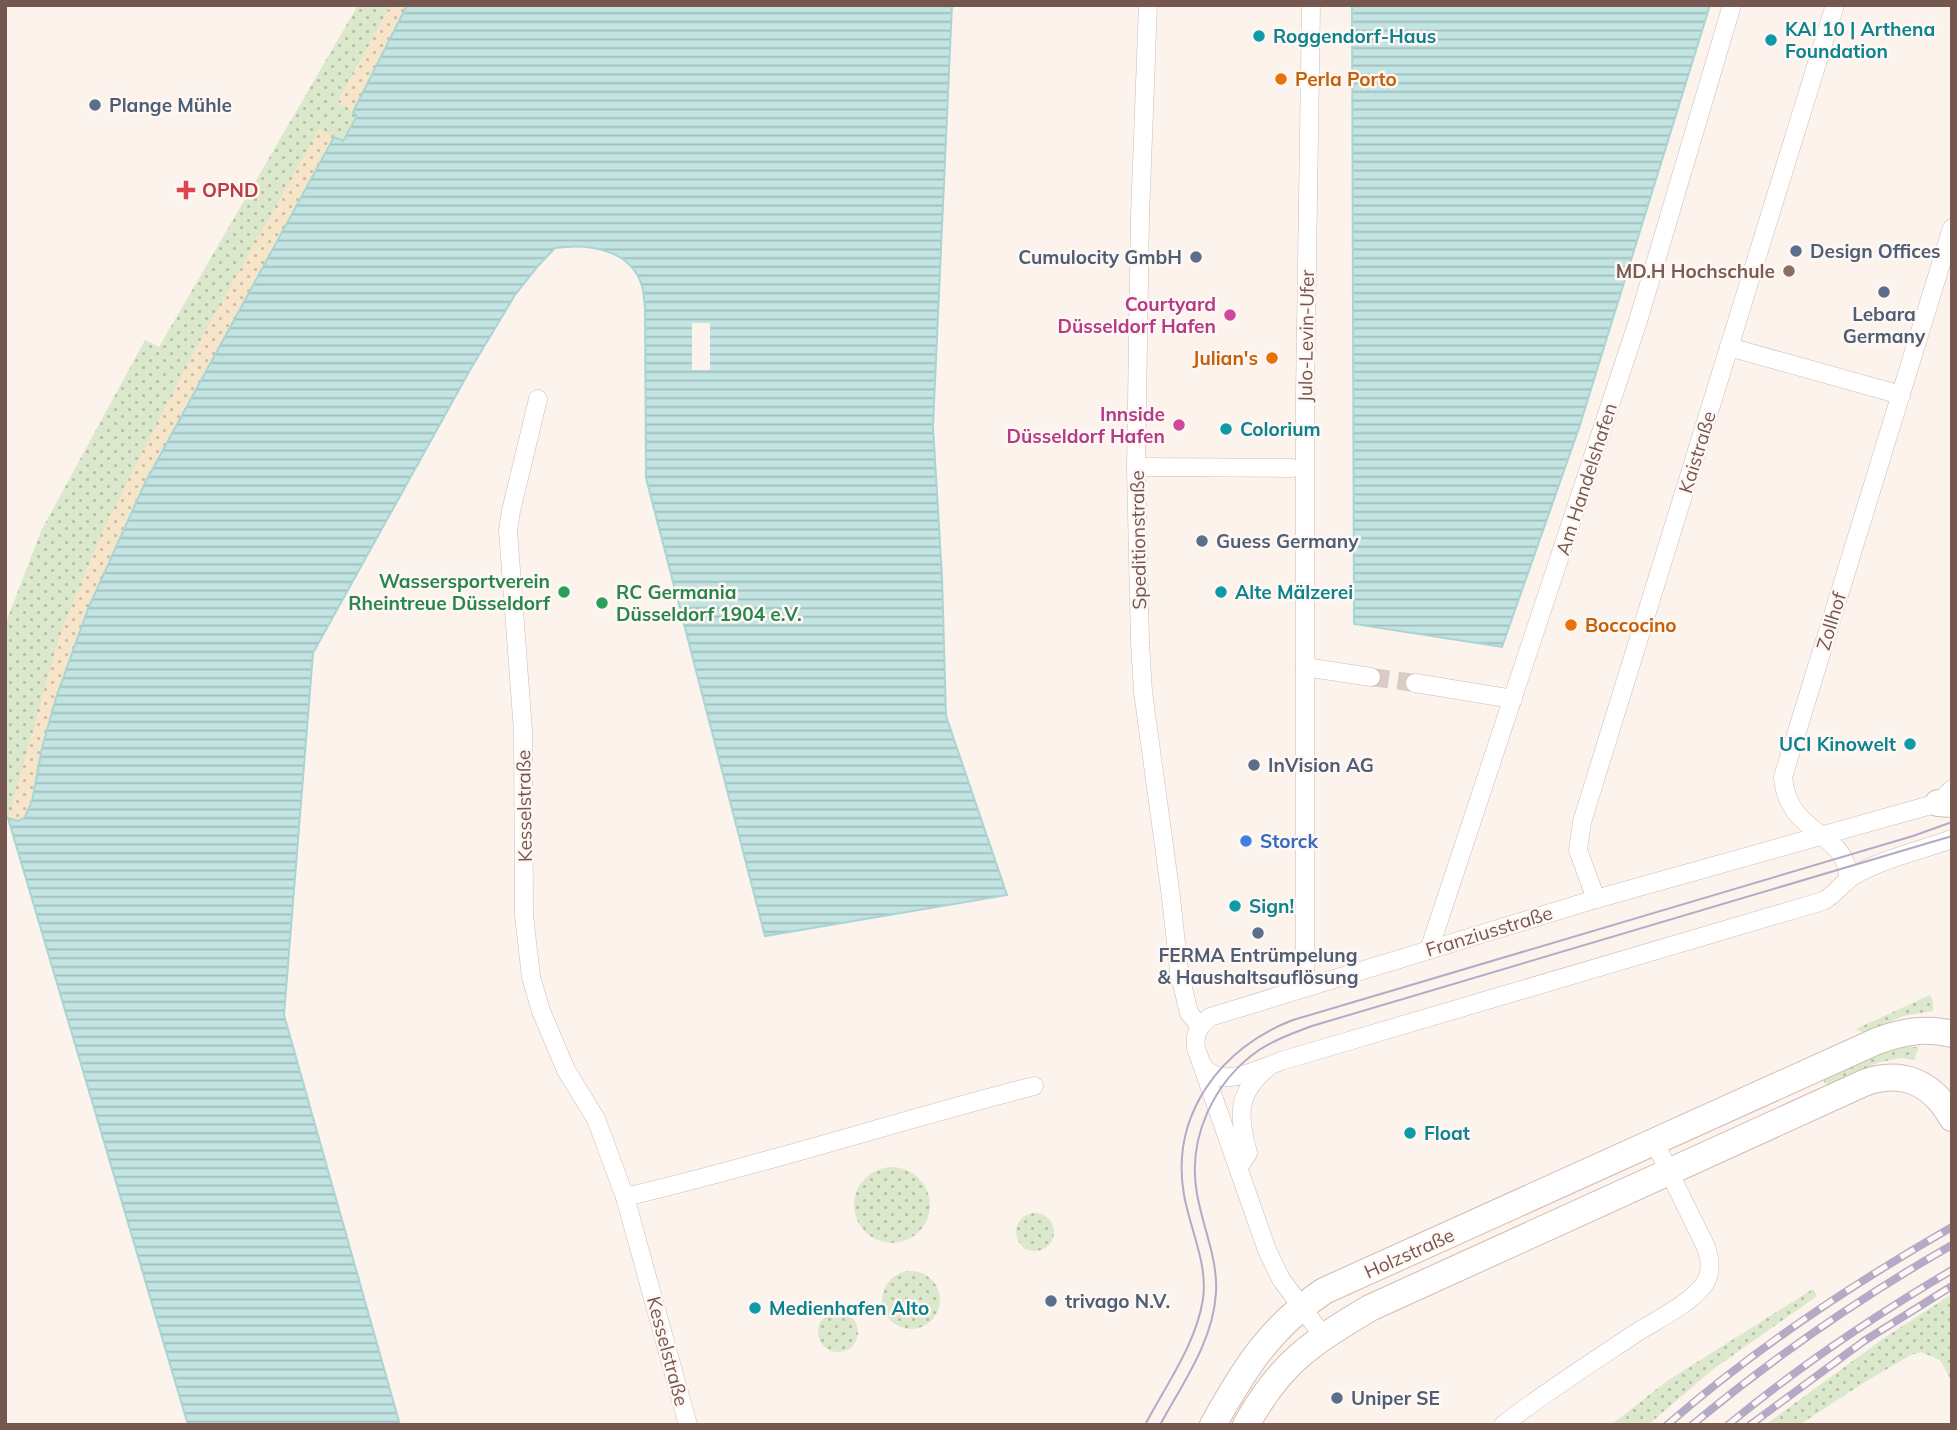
<svg xmlns="http://www.w3.org/2000/svg" width="1957" height="1430" font-family="Mulish,sans-serif">
<style>
.grass{fill:url(#grass-dots)}
.sand{fill:url(#sand-dots)}
.water{fill:url(#water-rules);stroke:#a9d5d3;stroke-width:2}
.pier{fill:#fbf3ec}
.lines{fill:none;stroke-linecap:round;stroke-linejoin:round}
.street-tunnel{stroke:#daccc5;stroke-width:18;stroke-dasharray:18 9;stroke-linecap:butt}
.street-casing{stroke:#cfbbb4;stroke-width:19}
.secondary-casing{stroke:#d2bbb2;stroke-width:28}
.street{stroke:#fff;stroke-width:18}
.secondary{stroke:#fff;stroke-width:26}
.tram{stroke:#b4aac5;stroke-width:2}
.rail-casing{stroke:#b4aac5;stroke-width:8}
.rail{stroke:#fef7f3;stroke-width:5;stroke-dasharray:16;stroke-linecap:butt}
.culture-dot{fill:#0f9aa8;stroke:#fef7f3;stroke-width:2.5}
.food-dot{fill:#e8710a;stroke:#fef7f3;stroke-width:2.5}
.service-dot{fill:#5c6f8a;stroke:#fef7f3;stroke-width:2.5}
.health-dot{fill:#e0444e;stroke:#fef7f3;stroke-width:2.5}
.education-dot{fill:#8d6e63;stroke:#fef7f3;stroke-width:2.5}
.hotel-dot{fill:#d1479c;stroke:#fef7f3;stroke-width:2.5}
.leisure-dot{fill:#2e9e5b;stroke:#fef7f3;stroke-width:2.5}
.shop-dot{fill:#3f7fe0;stroke:#fef7f3;stroke-width:2.5}
.labels{text-anchor:middle;dominant-baseline:central;stroke-width:5;stroke-linejoin:round;paint-order:stroke}
.culture-label{font-size:19px;font-weight:bold;fill:#0d838f;stroke:#fef7f3;text-anchor:start}
.food-label{font-size:19px;font-weight:bold;fill:#c56008;stroke:#fef7f3;text-anchor:start}
.service-label{font-size:19px;font-weight:bold;fill:#4e5e75;stroke:#fef7f3;text-anchor:start}
.health-label{font-size:19px;font-weight:bold;fill:#be3a42;stroke:#fef7f3;text-anchor:start}
.education-label{font-size:19px;font-weight:bold;fill:#785e54;stroke:#fef7f3;text-anchor:end}
.hotel-label{font-size:19px;font-weight:bold;fill:#b23c85;stroke:#fef7f3;text-anchor:end}
.street-label{font-size:19px;fill:#755750;stroke:#fef7f3}
.leisure-label{font-size:19px;font-weight:bold;fill:#27864d;stroke:#fef7f3;text-anchor:end}
.shop-label{font-size:19px;font-weight:bold;fill:#366cbe;stroke:#fef7f3;text-anchor:start}
</style>
<defs>
<pattern id="grass-dots" width="8" height="8" patternUnits="userSpaceOnUse" patternTransform="scale(1.75)"><rect width="8" height="8" fill="#dce8cb"/><path d="M2 2h.1M6 6h.1" fill="none" stroke="#b7bfa7" stroke-width="1.8" stroke-linecap="round"/></pattern>
<pattern id="sand-dots" width="8" height="8" patternUnits="userSpaceOnUse" patternTransform="scale(1.75)"><rect width="8" height="8" fill="#f7e5ca"/><path d="M2 2h.1M6 6h.1" fill="none" stroke="#cdbca6" stroke-width="1.8" stroke-linecap="round"/></pattern>
<pattern id="water-rules" width="6" height="5" patternUnits="userSpaceOnUse" patternTransform="scale(1.75)"><rect width="6" height="5" fill="#c2e4e2"/><path d="M0 2.5h6" fill="none" stroke="#a2bcba"/></pattern>
</defs>
<rect width="100%" height="100%" fill="#fbf3ec"/>
<g class="grass">
<polygon points="358,5 391,5 338,102 358,115 343,142 319,129 8,818 5,818 5,625 41,531 145,340 159,347"/>
<polygon points="1930,995 1933,1001 1933,1011 1903,1016 1864,1033 1856,1029"/>
<polygon points="1899,1047 1919,1047 1914,1060 1902,1058 1880,1062 1828,1085 1824,1082 1823,1077 1872,1054"/>
<circle cx="892" cy="1205" r="38"/>
<circle cx="1035" cy="1232" r="19"/>
<circle cx="911" cy="1300" r="29"/>
<polygon points="1813,1289 1817,1296 1712,1370 1648,1425 1611,1425 1667,1381"/>
<polygon points="1952,1294 1952,1419 1950,1378 1940,1360 1921,1352 1911,1355 1865,1382 1799,1425 1765,1425 1884,1338"/>
<circle cx="838" cy="1332" r="20"/>
</g>
<g class="sand">
<polygon points="391,5 407,5 353,112 338,103"/>
<polygon points="319,129 334,137 197,389 42,748 32,801 25,817 18,821 8,818 62,628 105,527 192,355"/>
</g>
<g class="water">
<path d="M407,5h545l-19,421 9,151 4,139 61,179 -242,41 -119,-458 -1,-170c-1,-7 -1,-15 -3,-22 -11,-37 -54,-43 -87,-38l-17,18 -23,29 -45,75 -157,283 -29,362 116,410h-212l-180,-607 10,3 7,-4 7,-16 10,-53 14,-50 32,-89 57,-126 189,-346 9,4 14,-25 -4,-4z"/>
<polygon points="1352,5 1710,5 1579,428 1502,647 1354,624"/>
</g>
<rect class="pier" x="692" y="323" width="18" height="47"/>
<g class="lines">
<polyline class="street-tunnel" points="1371,677 1415,683"/>
<defs>
<g id="street">
<polyline points="1148,5 1140,216 1136,467 1140,643 1143,692 1171,897 1179,971 1189,1013 1200,1026"/>
<polyline points="1729,347 1901,395"/>
<polyline points="538,399 511,511 508,530 523,731 524,915 531,977 541,1011 566,1070 596,1119 625,1197 688,1425"/>
<polyline points="1136,467 1292,468"/>
<polyline points="1305,667 1371,677"/>
<polyline points="1415,683 1513,699"/>
<path d="M1848,880c1,-50 -60,-42 -65,-103l169,-549"/>
<polyline points="1596,899 1578,850 1582,822 1835,5"/>
<polyline points="1429,950 1638,321 1732,5"/>
<polyline points="1305,986 1305,394 1311,5"/>
<path d="M1203,1066c16,24 56,3 78,-5l542,-160c12,-6 19,-18 30,-25 29,-17 66,-25 99,-37"/>
<path d="M1239,1167l9,-14c-10,-36 -12,-59 19,-85"/>
<path d="M625,1197c138,-32 272,-76 409,-111"/>
<path d="M1323,1336l-42,-57 -14,-29 -71,-202c-2,-15 3,-22 14,-31l386,-118 342,-96 14,-14"/>
<path d="M1503,1425c42,-33 88,-62 133,-92 20,-13 56,-30 69,-50 7,-11 5,-23 1,-36l-52,-106"/>
</g>
<g id="secondary">
<polyline points="1938,803 1952,804"/>
<path d="M1213,1425c31,-56 57,-98 111,-134l553,-250c25,-9 49,-14 75,-7"/>
<path d="M1246,1425c35,-63 64,-81 124,-117l494,-225c38,-14 69,0 88,35"/>
</g>
</defs>
<use href="#street" class="street-casing"/>
<use href="#secondary" class="secondary-casing"/>
<use href="#street" class="street"/>
<use href="#secondary" class="secondary"/>
<g class="tram">
<path d="M1145,1425c21,-40 51,-81 58,-126 5,-35 -13,-70 -19,-104 -14,-80 37,-148 109,-175l620,-184 39,-14"/>
<path d="M1160,1425c22,-41 53,-83 56,-132 2,-34 -13,-65 -19,-99 -10,-55 16,-112 62,-144 16,-11 35,-17 53,-24l640,-190"/>
</g>
<defs>
<g id="rail">
<path d="M1667,1425c88,-77 184,-140 285,-198"/>
<path d="M1692,1425c82,-68 167,-127 260,-180"/>
<path d="M1728,1425c70,-58 146,-109 224,-155"/>
<polyline points="1750,1425 1864,1341 1952,1286"/>
</g>
</defs>
<use href="#rail" class="rail-casing"/>
<use href="#rail" class="rail"/>
</g>
<g class="culture-dot">
<circle cx="1259" cy="36" r="7"/>
<circle cx="1771" cy="40" r="7"/>
<circle cx="1226" cy="429" r="7"/>
<circle cx="1221" cy="592" r="7"/>
<circle cx="1910" cy="744" r="7"/>
<circle cx="1235" cy="906" r="7"/>
<circle cx="1410" cy="1133" r="7"/>
<circle cx="755" cy="1308" r="7"/>
</g>
<g class="food-dot">
<circle cx="1281" cy="79" r="7"/>
<circle cx="1272" cy="358" r="7"/>
<circle cx="1571" cy="625" r="7"/>
</g>
<g class="service-dot">
<circle cx="95" cy="105" r="7"/>
<circle cx="1796" cy="251" r="7"/>
<circle cx="1196" cy="257" r="7"/>
<circle cx="1884" cy="292" r="7"/>
<circle cx="1202" cy="541" r="7"/>
<circle cx="1254" cy="765" r="7"/>
<circle cx="1258" cy="933" r="7"/>
<circle cx="1051" cy="1301" r="7"/>
<circle cx="1337" cy="1398" r="7"/>
</g>
<path class="health-dot" d="M182.5 179.5h7v7h7v7h-7v7h-7v-7h-7v-7h7z"/>
<circle class="education-dot" cx="1789" cy="271" r="7"/>
<g class="hotel-dot">
<circle cx="1230" cy="315" r="7"/>
<circle cx="1179" cy="425" r="7"/>
</g>
<g class="leisure-dot">
<circle cx="564" cy="592" r="7"/>
<circle cx="602" cy="603" r="7"/>
</g>
<circle class="shop-dot" cx="1246" cy="841" r="7"/>
<g class="labels">
<g class="culture-label">
<text x="1785" y="29">KAI 10 | Arthena<tspan x="1785" dy="22">Foundation</tspan></text>
<text x="1273" y="36">Roggendorf-Haus</text>
<text x="1240" y="429">Colorium</text>
<text x="1235" y="592">Alte Mälzerei</text>
<text x="1896" y="744" text-anchor="end">UCI Kinowelt</text>
<text x="1249" y="906">Sign!</text>
<text x="1424" y="1133">Float</text>
<text x="769" y="1308">Medienhafen Alto</text>
</g>
<g class="food-label">
<text x="1295" y="79">Perla Porto</text>
<text x="1258" y="358" text-anchor="end">Julian's</text>
<text x="1585" y="625">Boccocino</text>
</g>
<g class="service-label">
<text x="109" y="105">Plange Mühle</text>
<text x="1810" y="251">Design Offices</text>
<text x="1182" y="257" text-anchor="end">Cumulocity GmbH</text>
<text x="1884" y="314" text-anchor="middle">Lebara<tspan x="1884" dy="22">Germany</tspan></text>
<text x="1216" y="541">Guess Germany</text>
<text x="1268" y="765">InVision AG</text>
<text x="1258" y="955" text-anchor="middle">FERMA Entrümpelung<tspan x="1258" dy="22">&amp; Haushaltsauflösung</tspan></text>
<text x="1065" y="1301">trivago N.V.</text>
<text x="1351" y="1398">Uniper SE</text>
</g>
<g class="health-label">
<text x="202" y="190">OPND</text>
</g>
<g class="education-label">
<text x="1775" y="271">MD.H Hochschule</text>
</g>
<g class="hotel-label">
<text x="1216" y="304">Courtyard<tspan x="1216" dy="22">Düsseldorf Hafen</tspan></text>
<text x="1165" y="414">Innside<tspan x="1165" dy="22">Düsseldorf Hafen</tspan></text>
</g>
<g class="street-label">
<text transform="translate(1306 336) rotate(-89)">Julo-Levin-Ufer</text>
<text transform="translate(1697 452) rotate(-73)">Kaistraße</text>
<text transform="translate(1586 479) rotate(-72)">Am Handelshafen</text>
<text transform="translate(1138 540) rotate(-91)">Speditionstraße</text>
<text transform="translate(1831 621) rotate(-73)">Zollhof</text>
<text transform="translate(524 806) rotate(-91)">Kesselstraße</text>
<text transform="translate(1489 931) rotate(-17)">Franziusstraße</text>
<text transform="translate(1409 1253) rotate(-24)">Holzstraße</text>
<text transform="translate(668 1351) rotate(75)">Kesselstraße</text>
</g>
<g class="leisure-label">
<text x="550" y="581">Wassersportverein<tspan x="550" dy="22">Rheintreue Düsseldorf</tspan></text>
<text x="616" y="592" text-anchor="start">RC Germania<tspan x="616" dy="22">Düsseldorf 1904 e.V.</tspan></text>
</g>
<g class="shop-label">
<text x="1260" y="841">Storck</text>
</g>
</g>
<rect width="1957" height="1430" fill="none" stroke="#755750" stroke-width="14"/>
</svg>
